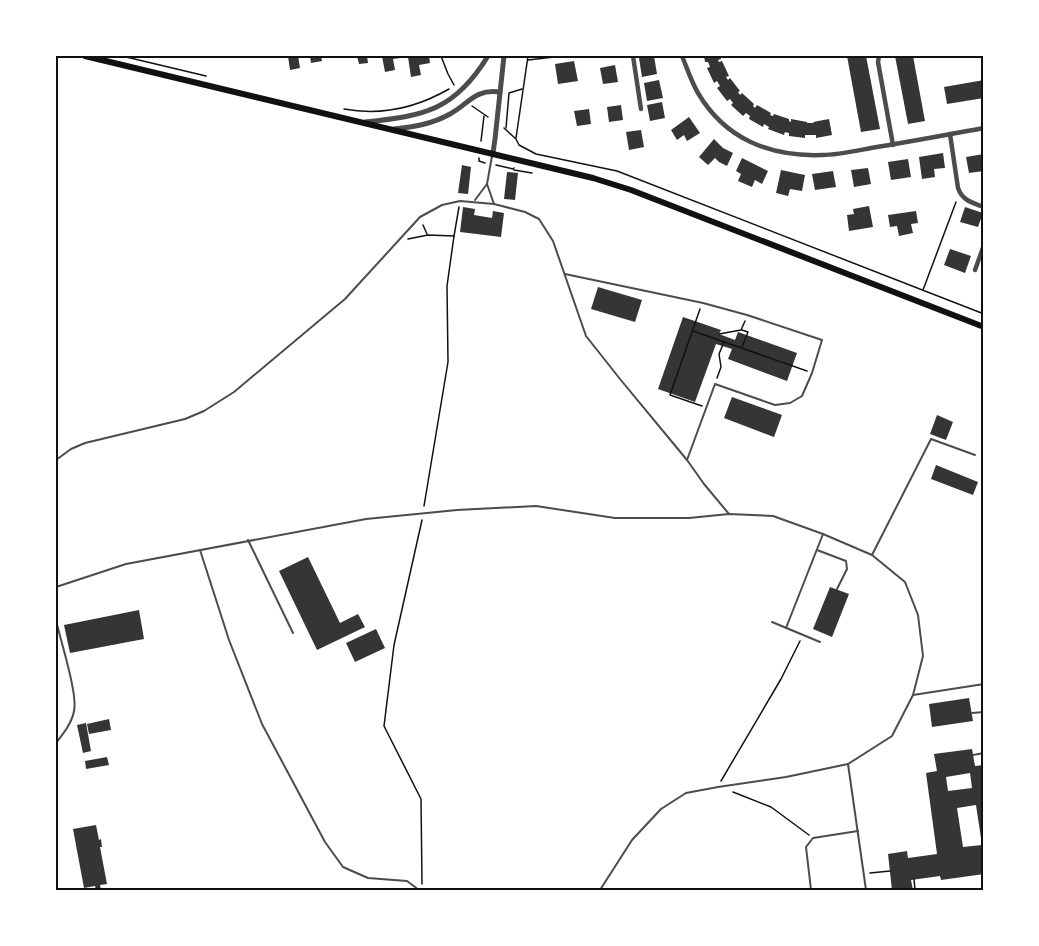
<svg xmlns="http://www.w3.org/2000/svg" width="1039" height="946" font-family="Signika,sans-serif">
<style>
.building{fill:#353535;fill-rule:evenodd}
.lines{fill:none;stroke-linecap:round;stroke-linejoin:round}
.path{stroke:#111;stroke-width:1.5}
.service{stroke:#4c4c4c;stroke-width:2}
.minor{stroke:#4c4c4c;stroke-width:4.5}
.tertiary{stroke:#4c4c4c;stroke-width:5}
.secondary{stroke:#111;stroke-width:6}
.neatline{fill:none;stroke:#111;stroke-width:2}
</style>
<rect width="100%" height="100%" fill="#fff"/>
<g class="building">
<polygon points="288,56 298,56 300,68 290,70"/>
<polygon points="310,56 321,56 322,61 311,63"/>
<polygon points="357,56 367,56 368,63 359,64"/>
<polygon points="382,56 429,56 430,63 419,65 421,75 411,77 408,57 393,59 395,70 385,72"/>
<polygon points="654,56 657,74 642,77 639,58"/>
<polygon points="704,56 720,56 721,59 718,60 719,62 722,61 729,76 726,77 728,80 730,78 740,91 738,92 740,95 742,93 754,104 753,106 755,108 757,105 771,113 770,115 773,116 774,114 789,119 789,121 791,122 791,119 807,122 807,123 814,123 813,122 829,119 832,135 816,138 816,135 805,135 805,138 789,136 789,133 785,132 784,135 768,129 769,127 764,124 763,127 749,119 750,116 746,113 743,116 731,105 733,103 730,99 727,101 717,88 720,86 717,81 714,83 707,68 710,67 708,62 705,62"/>
<polygon points="847,56 866,56 880,129 861,132"/>
<polygon points="895,56 913,56 925,121 908,124"/>
<polygon points="574,61 578,81 558,84 555,64"/>
<polygon points="615,65 618,82 603,84 600,68"/>
<polygon points="659,80 663,98 647,101 644,83"/>
<polygon points="984,80 984,98 947,104 944,87"/>
<polygon points="662,102 665,118 650,121 647,105"/>
<polygon points="621,105 623,120 609,122 607,107"/>
<polygon points="589,109 591,124 577,126 574,111"/>
<polygon points="689,117 700,133 687,141 684,135 677,140 671,130"/>
<polygon points="641,130 644,147 629,150 626,132"/>
<polygon points="714,139 723,148 733,153 727,166 719,162 715,158 708,165 699,157"/>
<polygon points="943,153 945,168 934,169 935,177 922,179 919,157"/>
<polygon points="984,154 984,171 969,173 966,157"/>
<polygon points="742,158 768,171 762,184 755,180 752,187 738,181 741,174 736,171"/>
<polygon points="908,159 911,177 891,180 888,162"/>
<polygon points="462,165 471,167 468,194 458,193"/>
<polygon points="868,168 871,184 854,187 851,170"/>
<polygon points="781,170 805,175 802,191 790,189 788,196 776,193"/>
<polygon points="833,171 836,187 815,190 812,174"/>
<polygon points="507,172 518,173 515,200 504,199"/>
<polygon points="869,206 873,227 849,231 847,215 854,214 853,209"/>
<polygon points="463,207 475,209 474,215 492,218 493,211 504,213 501,237 460,232"/>
<polygon points="965,207 983,213 978,227 960,222"/>
<polygon points="916,211 918,223 911,224 913,233 899,236 897,226 890,227 888,215"/>
<polygon points="950,249 971,256 965,273 944,265"/>
<polygon points="598,287 642,300 635,322 591,309"/>
<polygon points="683,317 721,330 719,334 735,340 738,332 797,353 787,381 728,359 732,349 716,344 695,402 658,389"/>
<polygon points="732,397 782,415 774,437 724,418"/>
<polygon points="937,415 953,422 946,440 930,434"/>
<polygon points="936,465 978,482 973,495 931,479"/>
<polygon points="308,557 340,623 358,614 365,627 317,650 279,571"/>
<polygon points="830,587 849,594 832,637 813,629"/>
<polygon points="139,610 144,639 70,653 64,625"/>
<polygon points="376,629 385,648 355,662 346,643"/>
<polygon points="969,698 973,721 932,727 929,704"/>
<polygon points="109,719 111,730 89,734 87,724"/>
<polygon points="86,723 91,751 83,753 77,725"/>
<path d="M972,749l3,17 9,-1v109l-43,6 -1,-4 -29,4 2,10h-21l-4,-36 19,-3 1,7 29,-4 -11,-81 11,-2 -3,-17zM970,773l2,15 -24,3 -2,-14zM976,805l6,40 -19,2 -6,-39z"/>
<polygon points="107,757 109,765 86,769 85,761"/>
<polygon points="96,825 99,840 101,839 102,847 100,847 107,884 100,885 101,890 96,890 95,886 84,888 73,829"/>
</g>
<g class="lines">
<g class="path">
<polyline points="122,56 206,76"/>
<polyline points="441,56 448,74 454,85"/>
<polyline points="528,60 563,56"/>
<polyline points="472,106 488,117"/>
<path d="M344,109c38,7 72,-1 105,-20"/>
<polyline points="504,128 516,139 519,145 536,154 617,171 984,314"/>
<polyline points="506,128 509,93 522,89"/>
<polyline points="516,138 528,56"/>
<polyline points="481,141 484,116"/>
<polyline points="479,158 479,161 485,163"/>
<polyline points="496,165 513,169 514,168"/>
<polyline points="514,170 532,173"/>
<polyline points="423,225 427,234"/>
<polyline points="408,239 428,235 454,236 459,207"/>
<polyline points="923,290 956,202"/>
<polyline points="700,309 670,395 702,406"/>
<polyline points="693,331 807,371"/>
<polyline points="719,334 741,330 745,321"/>
<polyline points="742,347 748,332 742,330"/>
<polyline points="717,378 721,367 719,354 724,342"/>
<polyline points="424,506 448,362 447,286 454,236"/>
<polyline points="422,520 394,645 384,726 421,799 422,884"/>
<polyline points="721,781 781,679 800,641"/>
<polyline points="733,792 771,807 809,835"/>
<polyline points="870,873 890,871"/>
<polyline points="914,879 915,890"/>
</g>
<g class="service">
<polyline points="487,184 494,204"/>
<polyline points="475,200 487,184 492,156"/>
<polyline points="565,274 703,303 747,315 822,340 812,373 802,396 790,403 775,405 715,384 687,460"/>
<polyline points="56,460 71,449 85,443 185,419 204,411 234,392 345,299 420,217 442,205 460,201 494,204 525,212 539,219 553,241 586,336 620,379 687,460 704,484 729,514"/>
<polyline points="248,540 293,633"/>
<polyline points="200,550 229,640 262,724 325,842 343,867 368,878 407,881 419,890"/>
<polyline points="817,550 846,561 847,569 837,589"/>
<polyline points="872,555 931,439 975,455"/>
<polyline points="56,587 126,564 366,519 457,510 536,506 615,518 689,518 729,514 773,516 823,534 872,555 905,582 918,615 923,656 913,695 892,736 848,764 786,777 718,787 686,793 661,809 632,840 600,890"/>
<path d="M56,620c4,19 22,74 18,91 -2,12 -11,23 -18,32"/>
<polyline points="772,622 820,642"/>
<polyline points="786,628 823,534"/>
<polyline points="913,695 984,684"/>
<polyline points="972,713 984,712"/>
<polyline points="973,755 984,753"/>
<polyline points="848,764 866,890"/>
<polyline points="983,874 984,877"/>
<polyline points="811,890 806,847 813,838 858,831"/>
</g>
<g class="minor">
<polyline points="633,56 641,109"/>
<path d="M682,56c5,12 9,25 16,37 27,46 72,64 124,62 16,0 33,-4 49,-7 38,-6 75,-13 113,-20"/>
<polyline points="879,56 878,62 893,145"/>
<path d="M950,134l8,54c4,12 14,15 26,19"/>
<polyline points="975,270 984,245"/>
</g>
<g class="tertiary">
<path d="M365,122c60,-6 90,-12 123,-66"/>
<path d="M394,129c20,-2 38,-5 56,-15 20,-11 24,-25 50,-22"/>
<polyline points="493,153 495,139 504,56"/>
</g>
<polyline class="secondary" points="85,56 593,178 631,190 984,327"/>
</g>
<rect width="1039" height="946" fill="none" stroke="#ffffff" stroke-width="114"/>
<rect x="57" y="57" width="925" height="832" class="neatline"/>
</svg>
